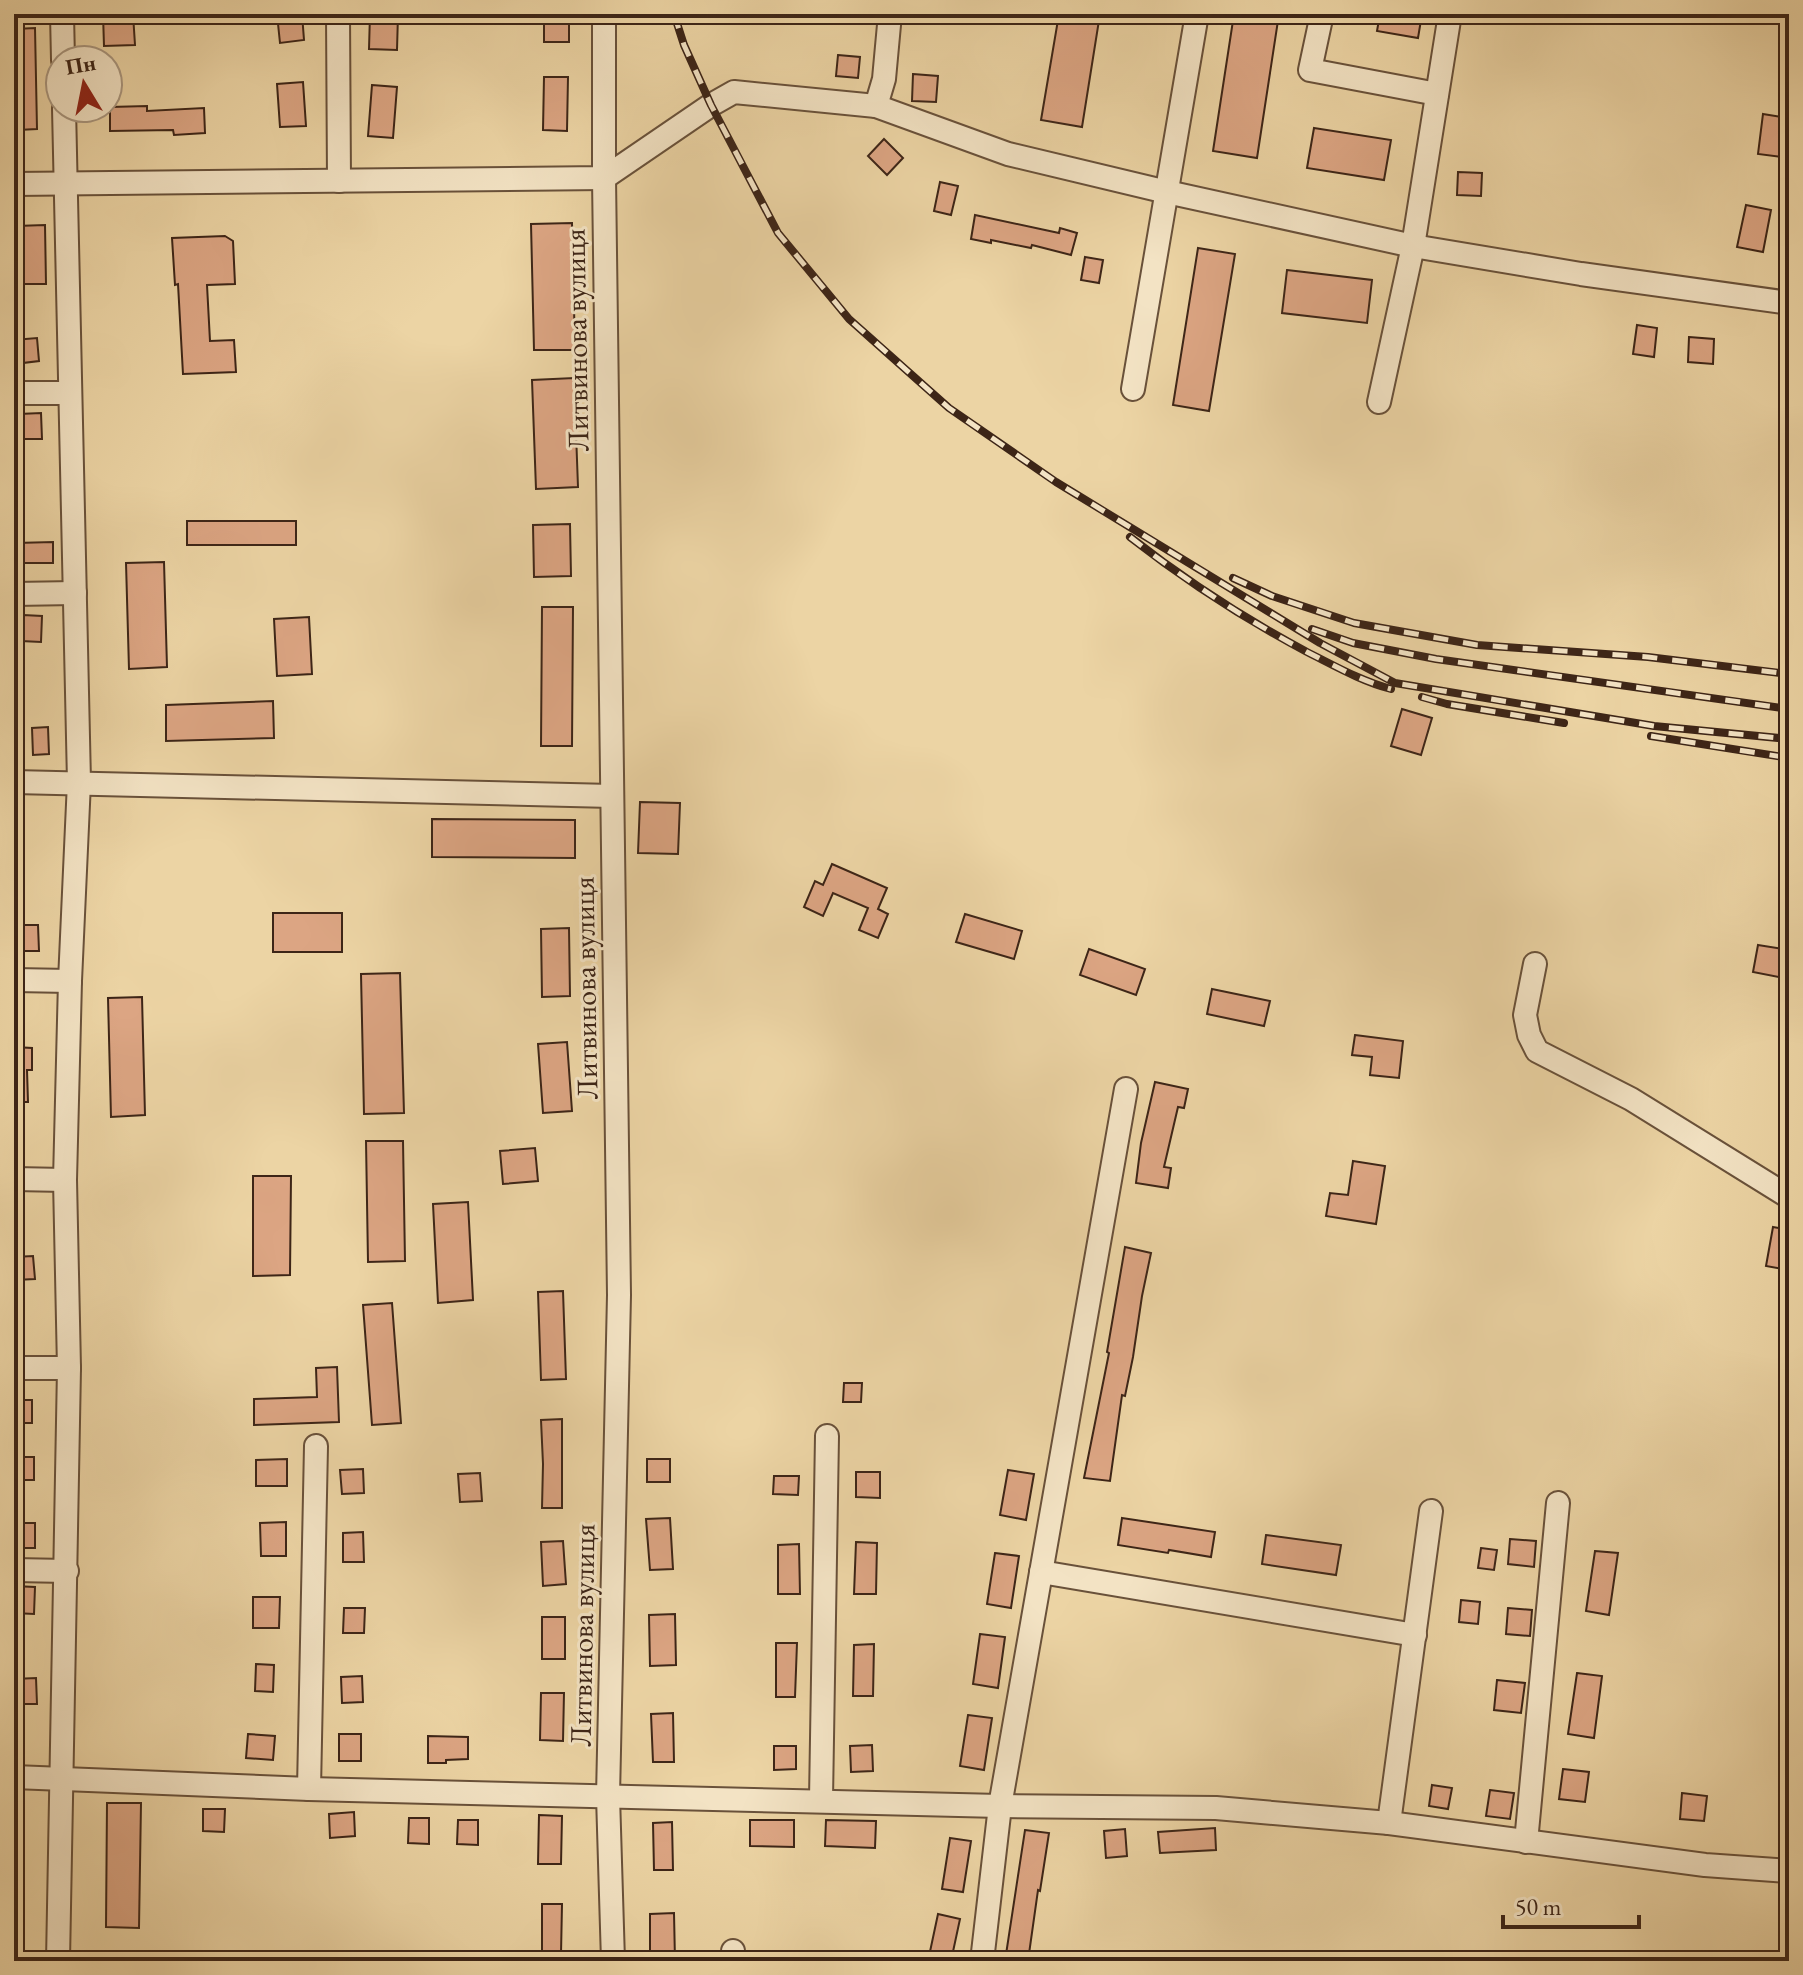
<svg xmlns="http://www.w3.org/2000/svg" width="1803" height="1975" font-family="'EB Garamond',serif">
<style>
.building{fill:#dca583;stroke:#3d2517;stroke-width:2}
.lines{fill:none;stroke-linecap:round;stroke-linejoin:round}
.minor-casing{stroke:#69513a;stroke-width:26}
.minor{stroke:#f3e3c4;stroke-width:22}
.rail-casing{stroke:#3d2517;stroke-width:8}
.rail{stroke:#f3e3c4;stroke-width:5;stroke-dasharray:15;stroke-linecap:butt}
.labels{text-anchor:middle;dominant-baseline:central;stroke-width:6;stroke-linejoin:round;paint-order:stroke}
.street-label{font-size:30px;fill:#3d2517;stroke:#f3e3c4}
</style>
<rect width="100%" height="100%" fill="#ecd4a4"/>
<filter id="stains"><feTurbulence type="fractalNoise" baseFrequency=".0025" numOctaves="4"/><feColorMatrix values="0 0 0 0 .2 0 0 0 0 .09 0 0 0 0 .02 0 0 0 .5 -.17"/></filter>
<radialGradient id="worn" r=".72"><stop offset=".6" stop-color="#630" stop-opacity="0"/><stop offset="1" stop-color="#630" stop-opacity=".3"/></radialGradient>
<g class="building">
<polygon points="103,14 133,14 135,45 104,46"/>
<polygon points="277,14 302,14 304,40 280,43"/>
<polygon points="370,14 398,14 397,50 369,49"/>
<rect x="544" y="14" width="25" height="28"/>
<polygon points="1059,14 1100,14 1082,127 1041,120"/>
<polygon points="1234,14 1279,14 1257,158 1213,151"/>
<polygon points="1380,14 1422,14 1418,38 1377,31"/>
<polygon points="35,28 37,129 18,130 15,29"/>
<polygon points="838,55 860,57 858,78 836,76"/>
<polygon points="913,74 938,76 936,102 912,101"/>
<polygon points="544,77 568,77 567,131 543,130"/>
<polygon points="303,82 306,126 280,127 277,84"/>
<polygon points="372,85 397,87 393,138 368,136"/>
<polygon points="147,106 147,111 204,108 205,133 174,135 173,130 110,131 110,107"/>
<polygon points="1763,114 1788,118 1783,157 1758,154"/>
<polygon points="1314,128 1391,140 1384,180 1307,168"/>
<polygon points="884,139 903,158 887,175 868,156"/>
<polygon points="1458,172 1482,173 1481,196 1457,195"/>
<polygon points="940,182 958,186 951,215 934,211"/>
<polygon points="1746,205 1771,210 1763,252 1737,247"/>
<polygon points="975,215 1059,233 1060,228 1077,233 1071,255 1032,245 1031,248 991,240 991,243 971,239"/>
<polygon points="572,223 575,350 534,350 531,224"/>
<polygon points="45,225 46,284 18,284 16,226"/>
<polygon points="225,236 233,241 235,284 207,285 210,341 234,340 236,372 183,374 178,284 175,285 172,238"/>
<polygon points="1198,248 1235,254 1209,411 1173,405"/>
<polygon points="1085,257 1103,260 1099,283 1081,280"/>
<polygon points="1287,270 1372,280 1367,323 1282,313"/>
<polygon points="1637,325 1657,328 1654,357 1633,354"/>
<polygon points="1689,337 1714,339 1713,364 1688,362"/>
<polygon points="37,338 39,361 14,364 14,340"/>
<polygon points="574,378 578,487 536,489 532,380"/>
<polygon points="41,413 42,439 20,439 19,414"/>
<rect x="187" y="521" width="109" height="24"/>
<polygon points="570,524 571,576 534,577 533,525"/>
<polygon points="53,542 53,563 16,563 16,543"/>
<polygon points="164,562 167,667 129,669 126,563"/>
<polygon points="542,607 573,607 572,746 541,746"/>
<polygon points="23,615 42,616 41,642 21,641"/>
<polygon points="309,617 312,674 277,676 274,619"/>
<polygon points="273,701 274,738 166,741 166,705"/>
<polygon points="1402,709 1432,718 1421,755 1391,746"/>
<polygon points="48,727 49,754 33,755 32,728"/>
<polygon points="640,802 680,803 678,854 638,853"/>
<polygon points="432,819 575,820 575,858 432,857"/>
<polygon points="832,864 887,888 878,909 888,914 878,938 859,930 868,908 833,893 823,916 804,907 815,881 823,885"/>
<rect x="273" y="913" width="69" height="39"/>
<polygon points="965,914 1022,931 1014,959 956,942"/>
<polygon points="21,925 38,925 39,951 22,951"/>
<polygon points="569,928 570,996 542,997 541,929"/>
<polygon points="1758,945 1789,950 1789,979 1753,972"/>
<polygon points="1089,949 1145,969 1136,995 1080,975"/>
<polygon points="400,973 404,1113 364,1114 361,974"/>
<polygon points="1212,989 1270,1001 1264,1026 1207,1014"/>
<polygon points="142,997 145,1115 111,1117 108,998"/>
<polygon points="1355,1035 1403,1041 1399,1078 1370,1075 1372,1057 1352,1055"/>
<polygon points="567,1042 572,1111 543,1113 538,1044"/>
<polygon points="14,1047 32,1048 32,1070 27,1070 28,1102 14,1102"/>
<polygon points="1155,1082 1188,1089 1184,1108 1178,1107 1164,1167 1171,1168 1168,1188 1136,1183 1141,1143"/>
<polygon points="366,1141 403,1141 405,1261 368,1262"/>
<polygon points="535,1148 538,1181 503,1184 500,1151"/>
<polygon points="1353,1161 1385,1166 1376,1224 1326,1216 1330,1193 1348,1195"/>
<polygon points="253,1176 291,1176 290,1275 253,1276"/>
<polygon points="468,1202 473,1300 438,1303 433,1204"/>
<polygon points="1773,1227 1789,1230 1789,1270 1766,1266"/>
<polygon points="1125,1247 1151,1253 1142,1296 1133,1357 1125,1396 1122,1395 1110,1481 1084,1478 1109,1353 1107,1352"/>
<polygon points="33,1256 35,1279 15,1280 14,1257"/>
<polygon points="563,1291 566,1379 541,1380 538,1292"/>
<polygon points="392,1303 401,1423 372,1425 363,1305"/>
<polygon points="337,1367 339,1422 254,1425 254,1399 317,1397 316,1368"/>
<polygon points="844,1383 862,1383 861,1402 843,1402"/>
<rect x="14" y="1400" width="18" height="23"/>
<polygon points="562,1419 562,1508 542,1508 543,1464 541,1420"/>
<rect x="14" y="1457" width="20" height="23"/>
<polygon points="287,1459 287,1486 256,1486 256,1460"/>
<rect x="647" y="1459" width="23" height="23"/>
<polygon points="363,1469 364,1493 342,1494 340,1470"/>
<polygon points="1008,1470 1034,1474 1026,1520 1000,1515"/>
<polygon points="856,1472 880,1472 880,1498 856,1497"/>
<polygon points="480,1473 482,1501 460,1502 458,1474"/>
<polygon points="774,1476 799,1476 798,1495 773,1494"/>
<polygon points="670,1518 673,1569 650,1570 646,1519"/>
<polygon points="1122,1518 1215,1532 1211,1557 1169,1550 1168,1553 1118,1545"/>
<polygon points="286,1522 286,1556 261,1556 260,1523"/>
<rect x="14" y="1523" width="21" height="25"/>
<polygon points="363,1532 364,1562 343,1562 343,1533"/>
<polygon points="1266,1535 1341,1545 1336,1575 1262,1564"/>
<polygon points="1510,1539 1536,1541 1534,1567 1508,1564"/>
<polygon points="563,1541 566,1584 543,1586 541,1542"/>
<polygon points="856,1542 877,1543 876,1594 854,1594"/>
<polygon points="799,1544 800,1594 778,1594 778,1545"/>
<polygon points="1481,1548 1497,1550 1494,1570 1478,1568"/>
<polygon points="1595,1551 1618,1553 1609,1615 1586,1611"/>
<polygon points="995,1553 1019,1556 1011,1608 987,1604"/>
<polygon points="14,1586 35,1587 34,1614 14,1613"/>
<polygon points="253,1597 280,1597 279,1628 253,1628"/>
<polygon points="1461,1600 1480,1602 1478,1624 1459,1622"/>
<polygon points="344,1608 365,1608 364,1633 343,1633"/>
<polygon points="1508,1608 1532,1610 1530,1636 1506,1634"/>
<polygon points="675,1614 676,1665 650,1666 649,1615"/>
<rect x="542" y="1617" width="23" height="42"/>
<polygon points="980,1634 1005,1637 998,1688 973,1684"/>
<polygon points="776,1643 797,1643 795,1697 776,1697"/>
<polygon points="874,1644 873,1696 853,1696 854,1645"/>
<polygon points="256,1664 274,1665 273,1692 255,1691"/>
<polygon points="1577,1673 1602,1676 1594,1738 1568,1734"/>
<polygon points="362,1676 363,1702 342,1703 341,1677"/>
<polygon points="36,1678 37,1704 14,1704 14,1679"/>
<polygon points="1497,1680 1525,1683 1521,1713 1494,1710"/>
<polygon points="541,1693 564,1693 563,1741 540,1740"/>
<polygon points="673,1713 674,1762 653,1762 651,1714"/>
<polygon points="968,1715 992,1718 984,1770 960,1766"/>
<polygon points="248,1734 275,1736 273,1760 246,1758"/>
<rect x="339" y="1734" width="22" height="27"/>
<polygon points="428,1736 468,1737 468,1759 446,1760 446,1763 428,1763"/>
<polygon points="872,1745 873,1771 851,1772 850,1746"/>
<polygon points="774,1746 796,1746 796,1769 774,1770"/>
<polygon points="1563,1769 1589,1772 1585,1802 1559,1799"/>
<polygon points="1432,1785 1452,1788 1448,1809 1429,1806"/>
<polygon points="1490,1790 1514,1793 1510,1819 1486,1816"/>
<polygon points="1682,1793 1707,1796 1704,1821 1680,1819"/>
<polygon points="107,1803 141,1803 139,1928 106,1927"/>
<polygon points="203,1809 225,1809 224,1832 203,1831"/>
<polygon points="354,1812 355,1836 330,1838 329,1814"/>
<polygon points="539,1815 562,1816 561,1864 538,1864"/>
<polygon points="409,1818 429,1818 429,1844 408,1843"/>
<polygon points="458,1820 478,1820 478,1845 457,1844"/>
<polygon points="750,1820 794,1820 794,1847 750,1846"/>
<polygon points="826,1820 876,1821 875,1848 825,1846"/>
<polygon points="672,1822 673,1870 654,1870 653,1823"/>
<polygon points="1215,1828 1216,1850 1160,1853 1158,1832"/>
<polygon points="1125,1829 1127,1856 1106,1858 1104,1831"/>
<polygon points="1025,1830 1049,1833 1040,1891 1038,1890 1028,1961 1005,1961"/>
<polygon points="950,1838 971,1841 963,1892 942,1889"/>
<polygon points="542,1904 562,1904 561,1954 542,1954"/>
<polygon points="674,1913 675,1961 650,1961 650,1914"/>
<polygon points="938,1914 960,1919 951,1961 928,1961"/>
</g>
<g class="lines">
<defs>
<g id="minor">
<polyline points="62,14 63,60"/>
<polyline points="338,14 339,181"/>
<polyline points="604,14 604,178 619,1295 608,1796 613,1961"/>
<polyline points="1322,14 1310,70 1437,94"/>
<polyline points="876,106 884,79 890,14"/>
<polyline points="14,184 604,178 711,105 734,92 876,106 1008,154 1167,192 1413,246 1581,274 1789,303"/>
<polyline points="1133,389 1197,14"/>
<polyline points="14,393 69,393"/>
<polyline points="1379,402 1413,246 1450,14"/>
<polyline points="14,594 75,593"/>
<polyline points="14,782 612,796"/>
<polyline points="1535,964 1525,1015 1529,1035 1537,1051 1631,1099 1789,1197"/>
<polyline points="14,980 70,981"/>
<polyline points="14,1179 65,1180"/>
<polyline points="14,1368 69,1368"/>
<polyline points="14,1570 67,1571"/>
<polyline points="1041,1572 1415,1635"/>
<polyline points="14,1777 309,1789 1000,1806 1216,1808 1389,1823 1705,1865 1789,1871"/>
<polyline points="309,1789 316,1446"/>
<polyline points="821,1799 827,1436"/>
<polyline points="1389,1823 1431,1511"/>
<polyline points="1526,1842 1558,1503"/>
<polyline points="733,1951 733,1961"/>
<polyline points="58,1961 69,1368 65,1180 70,981 79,782 64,108"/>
<polyline points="982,1961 1000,1806 1126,1089"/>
</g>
</defs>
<use href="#minor" class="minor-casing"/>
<use href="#minor" class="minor"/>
<defs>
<g id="rail">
<polyline points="674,14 684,45 711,105 778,233 849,319 949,408 1056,482 1320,643 1395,683 1654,726 1789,739"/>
<path d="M1130,537c55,43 115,82 177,115 28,14 54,29 84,37"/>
<polyline points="1233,578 1272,596 1354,623 1477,645 1648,657 1789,674"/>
<polyline points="1312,629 1353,643 1436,659 1789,709"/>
<polyline points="1422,697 1447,704 1564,723"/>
<polyline points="1651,736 1789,758"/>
</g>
</defs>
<use href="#rail" class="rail-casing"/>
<use href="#rail" class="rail"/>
</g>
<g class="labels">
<g class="street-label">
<text transform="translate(576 340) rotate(-91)">Литвинова вулиця</text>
<text transform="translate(585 988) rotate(-91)">Литвинова вулиця</text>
<text transform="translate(582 1635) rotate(-89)">Литвинова вулиця</text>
</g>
</g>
<rect width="1803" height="1975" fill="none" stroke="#ecd4a4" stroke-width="48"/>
<rect x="16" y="16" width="1771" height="1943" fill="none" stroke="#3d2517" stroke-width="4"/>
<rect x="24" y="24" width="1755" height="1927" fill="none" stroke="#3d2517" stroke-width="2"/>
<g transform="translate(84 84) rotate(350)"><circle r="38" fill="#f3e3c4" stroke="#aa977f" stroke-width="2"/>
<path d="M0-6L14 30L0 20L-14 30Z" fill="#8f2418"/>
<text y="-12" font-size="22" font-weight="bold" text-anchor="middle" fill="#3d2517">Пн</text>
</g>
<path d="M1503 1915v12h136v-12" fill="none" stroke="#3d2517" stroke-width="4"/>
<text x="1515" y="1915" font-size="24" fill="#3d2517" stroke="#f3e3c4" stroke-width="6" paint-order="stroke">50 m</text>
<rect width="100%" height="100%" filter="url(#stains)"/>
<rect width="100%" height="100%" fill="url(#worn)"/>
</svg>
